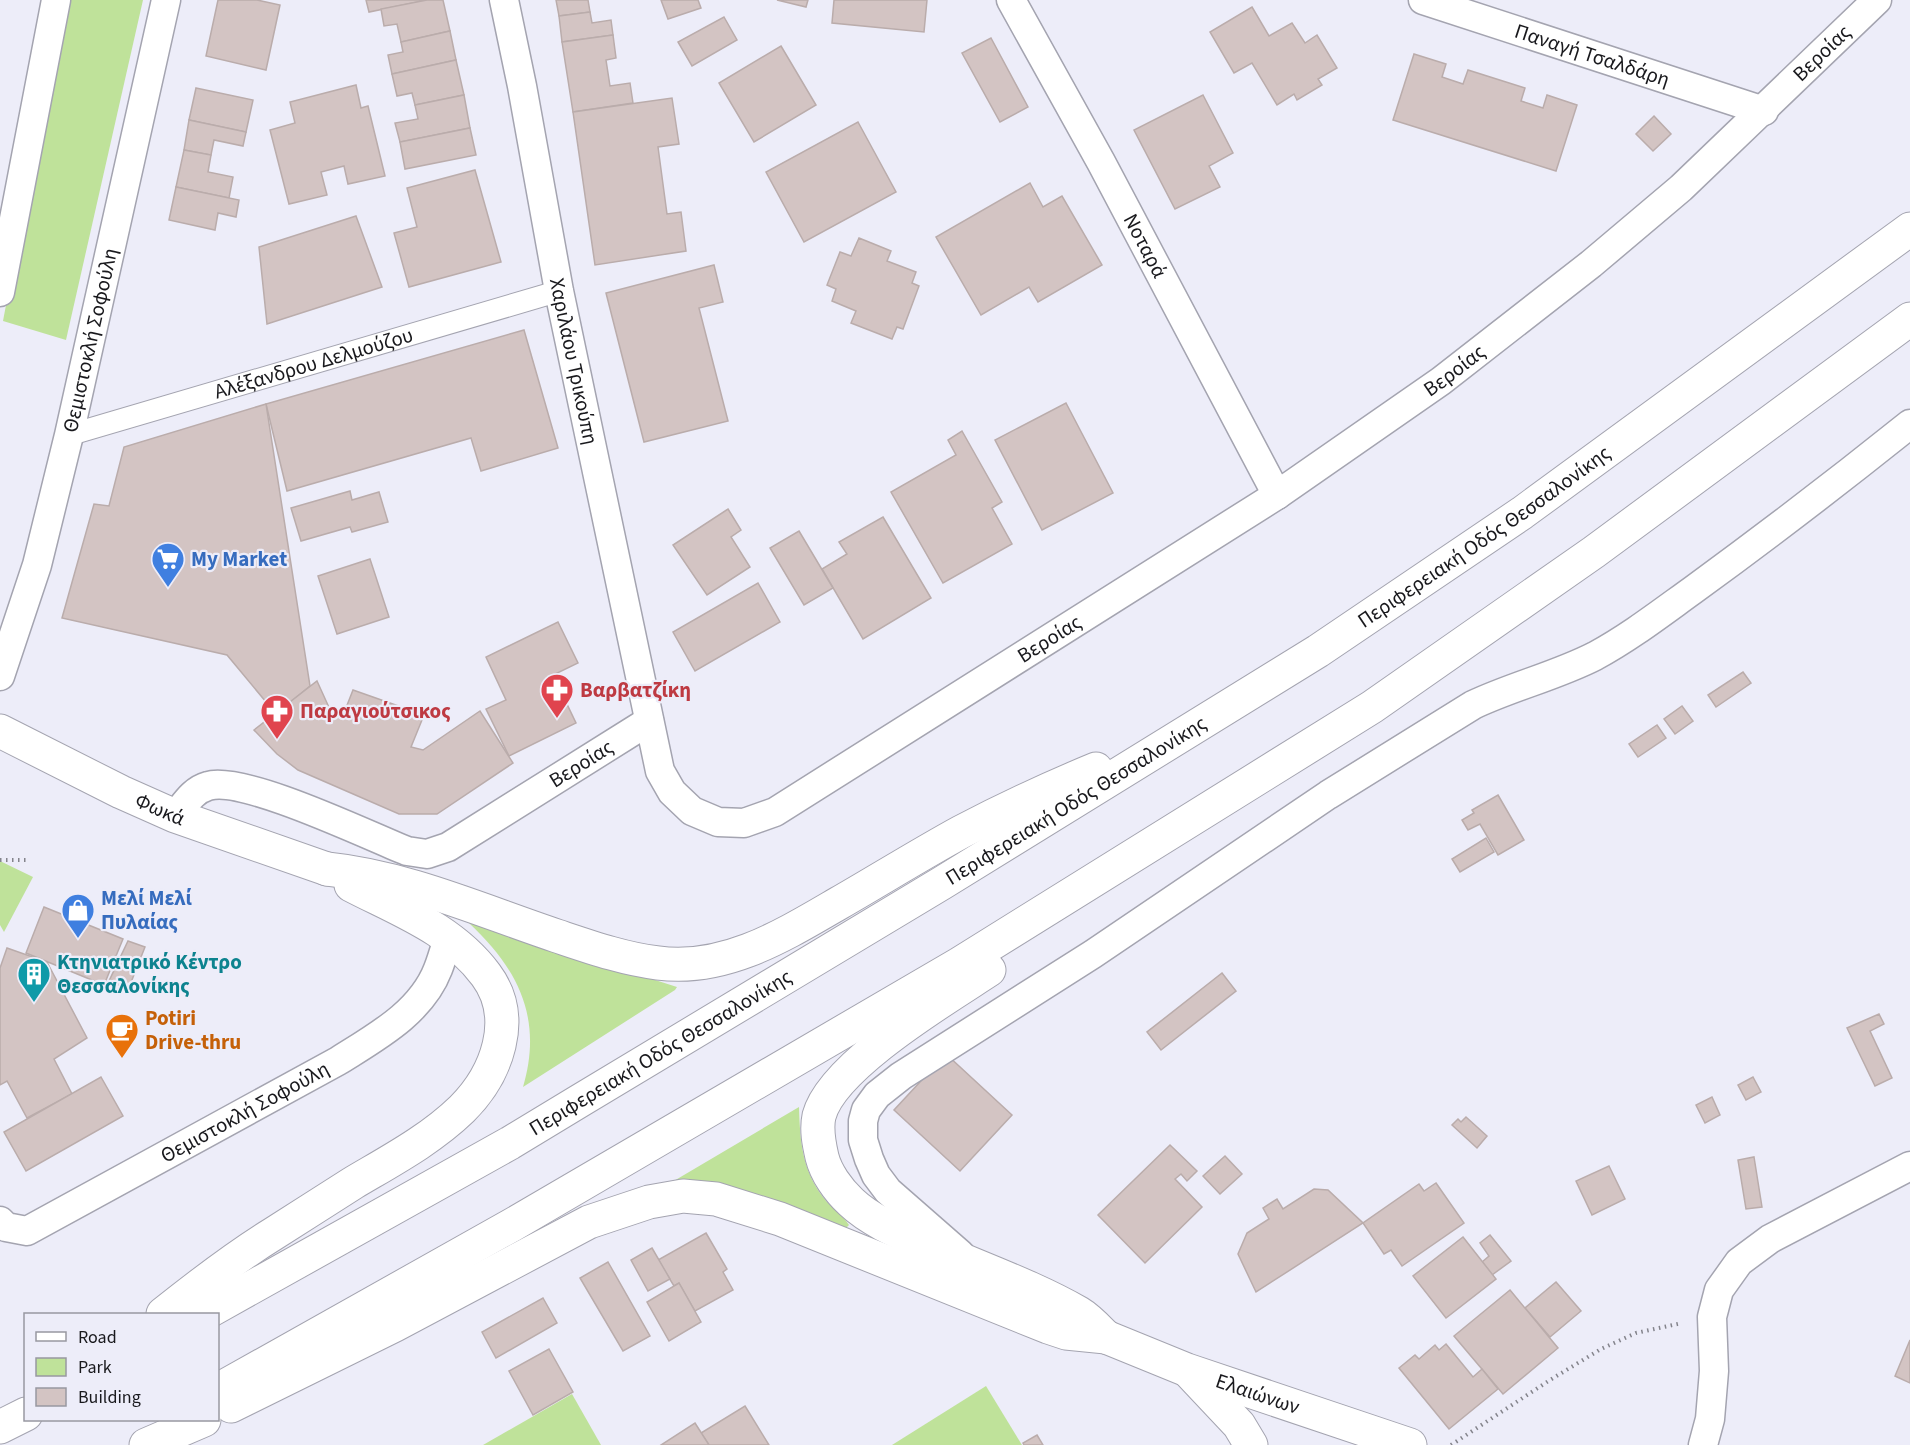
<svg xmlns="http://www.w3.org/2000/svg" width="1910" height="1445" font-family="'Source Sans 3',sans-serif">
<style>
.green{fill:#bfe29a}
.building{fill:#d3c4c3;stroke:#baacab;stroke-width:1.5}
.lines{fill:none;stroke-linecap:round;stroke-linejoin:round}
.pedestrian-casing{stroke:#a4a4b0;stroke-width:23}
.minor-casing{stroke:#a4a4b0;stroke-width:31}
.secondary-casing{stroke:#a4a4b0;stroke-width:35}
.trunk-casing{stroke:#a4a4b0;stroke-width:35}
.path{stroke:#84848c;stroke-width:4;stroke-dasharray:1.5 4.5;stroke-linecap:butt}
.pedestrian{stroke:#fff;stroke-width:21}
.minor{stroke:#fff;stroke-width:28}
.secondary{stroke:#fff;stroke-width:33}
.trunk{stroke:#fff;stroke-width:33}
.labels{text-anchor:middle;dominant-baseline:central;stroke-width:4.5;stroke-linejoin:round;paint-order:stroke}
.street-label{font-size:21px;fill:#19191d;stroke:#ededf9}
.shop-label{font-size:21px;font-weight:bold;fill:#366cbe;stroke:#ededf9;text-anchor:start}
.health-label{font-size:21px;font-weight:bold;fill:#be3a42;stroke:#ededf9;text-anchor:start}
.culture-label{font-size:21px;font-weight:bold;fill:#0d838f;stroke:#ededf9;text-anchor:start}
.food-label{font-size:21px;font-weight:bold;fill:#c56008;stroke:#ededf9;text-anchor:start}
</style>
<rect width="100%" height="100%" fill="#ededf9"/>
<g class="green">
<polygon points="64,0 143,0 66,340 3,321"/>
<polygon points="0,861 33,877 4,932 0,925"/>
<path d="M470,921l207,66 -2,3 -152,97c20,-68 -4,-117 -54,-164z"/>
<path d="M799,1107c1,34 3,62 24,90 7,10 19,17 26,28l-2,2 -3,2 -177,-44z"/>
<polygon points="986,1386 1022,1445 892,1445"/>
<polygon points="572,1394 601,1445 483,1445"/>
</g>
<g class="building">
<polygon points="218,0 257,0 280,5 266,70 206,56"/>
<polygon points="366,0 427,0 369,12"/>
<polygon points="427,0 443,0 450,31 401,42 397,24 384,26 381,9"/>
<polygon points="556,0 588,0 590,12 559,16"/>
<polygon points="661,0 698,0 701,8 668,19"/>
<polygon points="777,0 808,0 806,7"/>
<polygon points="834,0 927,0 924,32 832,23"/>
<polygon points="1252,7 1269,36 1292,23 1305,43 1317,35 1337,68 1318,79 1322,85 1297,100 1294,94 1277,105 1252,63 1234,73 1210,32"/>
<polygon points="590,12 592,23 611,20 613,35 562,42 559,16"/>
<polygon points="724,17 737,40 692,66 678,42"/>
<polygon points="450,31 456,60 392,74 388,55 403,52 401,42"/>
<polygon points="613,35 616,58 606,60 610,86 630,83 633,103 573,112 562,42"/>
<polygon points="991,38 1028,107 1000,122 962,53"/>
<polygon points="781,46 816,105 754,142 719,83"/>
<polygon points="1414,54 1446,64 1442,77 1463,84 1468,70 1525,88 1521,101 1543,108 1547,95 1577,105 1556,171 1393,120"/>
<polygon points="456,60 464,95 415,105 412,93 397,96 392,74"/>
<polygon points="356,85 361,108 368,106 385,176 348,184 344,166 321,172 327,195 289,204 270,130 295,123 290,102"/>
<polygon points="196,88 253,100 246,132 189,120"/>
<polygon points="464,95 470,128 400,142 395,123 418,119 415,105"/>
<polygon points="1203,95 1233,153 1209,166 1220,187 1175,209 1134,130"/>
<polygon points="672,98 679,144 658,147 667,214 681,212 686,251 595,265 573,112"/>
<polygon points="1654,116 1671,134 1653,151 1636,134"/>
<polygon points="189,120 246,132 243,146 214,140 211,155 184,150"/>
<polygon points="858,122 896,192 804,242 766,172"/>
<polygon points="470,128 476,155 405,169 400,142"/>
<polygon points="184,150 211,155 208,172 233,177 229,198 176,187"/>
<polygon points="475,170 501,262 409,287 394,233 417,227 407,188"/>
<polygon points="1030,183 1043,207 1062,196 1102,265 1038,302 1029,287 981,315 936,237"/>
<polygon points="176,187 239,200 236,217 218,213 215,230 169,220"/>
<polygon points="356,216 382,287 267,324 259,247"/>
<polygon points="859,238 891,251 887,261 916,272 912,283 919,286 903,329 897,327 892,339 851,323 856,311 832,301 836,289 827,285 840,252 851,256"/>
<polygon points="714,265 723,302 699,308 728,421 644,442 606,293"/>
<polygon points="524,330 558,448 481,471 471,438 287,491 266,404"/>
<polygon points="1066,403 1113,493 1042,530 995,440"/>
<polygon points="266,404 310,686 276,714 227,655 62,618 94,504 109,506 124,447"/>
<polygon points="962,431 1002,502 992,508 1012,544 943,583 891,492 956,455 948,440"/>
<polygon points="350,491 352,500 379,492 388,522 352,532 350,527 301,541 291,508"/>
<polygon points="728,509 741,530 731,537 750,567 707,595 673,545"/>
<polygon points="883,517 931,598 863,639 822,569 847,554 839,542"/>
<polygon points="799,531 833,588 804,605 770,548"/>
<polygon points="370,559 389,617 337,634 318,576"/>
<polygon points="758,583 780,622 695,671 673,632"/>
<polygon points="558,622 578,663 553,675 576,723 509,756 486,709 506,700 486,657"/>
<polygon points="1743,672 1751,683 1716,707 1708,695"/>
<polygon points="317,681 332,714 342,718 353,690 424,715 411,747 423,750 480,711 513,763 437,814 399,814 298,770 277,754 254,730"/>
<polygon points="1682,706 1693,721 1675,734 1664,719"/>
<polygon points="1657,725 1666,738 1638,757 1629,744"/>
<polygon points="1498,795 1524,840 1498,855 1480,824 1468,830 1462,820 1474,813 1472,810"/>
<polygon points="1486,838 1494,852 1460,872 1452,859"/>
<polygon points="44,907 123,939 104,985 26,953"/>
<polygon points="128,941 145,947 128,990 109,981"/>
<polygon points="7,948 47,962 87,1038 54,1059 72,1094 27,1118 7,1081 0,1085 0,968"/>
<polygon points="1222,973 1236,991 1161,1050 1147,1032"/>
<polygon points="1879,1014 1884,1024 1870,1031 1892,1078 1875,1086 1847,1028"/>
<polygon points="946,1054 1012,1115 960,1171 894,1110"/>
<polygon points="101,1077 123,1116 26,1171 4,1132"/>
<polygon points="1753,1077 1761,1092 1746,1100 1738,1085"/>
<polygon points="1712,1097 1720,1115 1705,1123 1696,1105"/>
<polygon points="1466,1117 1487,1136 1477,1148 1452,1125 1458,1119 1461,1122"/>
<polygon points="1170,1145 1197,1171 1187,1181 1181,1174 1175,1179 1202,1207 1145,1263 1098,1215"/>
<polygon points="1225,1156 1242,1174 1220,1194 1203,1176"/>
<polygon points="1754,1157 1762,1207 1746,1209 1738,1160"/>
<polygon points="1609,1166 1625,1199 1592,1215 1576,1181"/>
<polygon points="1436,1183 1464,1223 1402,1266 1391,1250 1384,1254 1363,1223 1419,1184 1424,1191"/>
<polygon points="1314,1189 1328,1190 1363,1223 1256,1292 1238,1254 1247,1233 1269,1219 1263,1208 1277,1199 1283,1209"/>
<polygon points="706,1233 727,1269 723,1272 733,1290 695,1311 679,1283 674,1286 658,1260"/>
<polygon points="1490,1235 1511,1261 1492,1275 1482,1262 1489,1256 1480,1243"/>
<polygon points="1463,1237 1496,1279 1446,1318 1413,1276"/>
<polygon points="652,1248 670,1279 648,1291 631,1260"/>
<polygon points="608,1262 650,1336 623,1351 580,1278"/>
<polygon points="1556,1282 1581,1311 1550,1337 1525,1308"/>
<polygon points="679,1283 701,1322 669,1341 647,1302"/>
<polygon points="1510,1290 1558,1348 1503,1394 1454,1336"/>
<polygon points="543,1298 557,1323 496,1358 482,1332"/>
<polygon points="1910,1340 1910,1383 1895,1376"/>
<polygon points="1446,1344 1473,1377 1482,1369 1498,1389 1449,1429 1399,1368 1415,1355 1419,1359 1435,1345 1439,1350"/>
<polygon points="549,1349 573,1392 533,1415 509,1371"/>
<polygon points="745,1406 769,1445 709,1445 701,1433"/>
<polygon points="695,1423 709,1445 661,1445"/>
<polygon points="1037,1435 1043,1445 1024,1445 1023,1443"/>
</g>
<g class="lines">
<defs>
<g id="pedestrian">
<path id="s1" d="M69,435l490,-144"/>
</g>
<g id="minor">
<path id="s2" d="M504,0l18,86 37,205 101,480 12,21 20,19 26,11 26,1 31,-11 502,-317 164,-114 150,-117 90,-76 196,-188"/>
<path id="s3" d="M1011,0l90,162 176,333"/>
<path id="s4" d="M1423,0l341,111"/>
<polyline points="0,292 56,0"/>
<path id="s5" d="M0,676l37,-111 32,-130 97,-435"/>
<path id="s6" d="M175,816c10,-12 18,-26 33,-30 35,-11 161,50 199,65l20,3 21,-7 201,-126"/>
<path id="s7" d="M0,1221l6,6 21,4 311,-170c38,-24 83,-48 100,-92 4,-10 7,-21 10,-31"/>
<path d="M960,1254l-72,-63 -12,-16 -7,-16 -6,-19v-19l3,-11 11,-15 24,-19 192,-122 235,-159 145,-90c40,-19 83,-29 122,-49 35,-19 66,-43 98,-66 74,-54 146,-109 217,-166"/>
<polyline points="1703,1445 1710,1419 1714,1371 1712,1317 1719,1290 1739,1262 1770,1239 1910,1166"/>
</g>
<g id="secondary">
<path id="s8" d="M0,731l121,61 54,24 152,53"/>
<path id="s9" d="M1106,1337l81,33 223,75"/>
<polyline points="1191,1374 1239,1425 1251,1445"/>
</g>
<g id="trunk">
<path d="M327,869c79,8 155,42 230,67 33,11 67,23 101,27 67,9 126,-28 181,-60 40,-23 80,-48 122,-71 44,-23 89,-44 135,-63"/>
<path d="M989,970c-44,29 -157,96 -170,146 -3,14 0,28 3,41 4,16 16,33 29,45 21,20 52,32 79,44 49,22 102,40 149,67 10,6 19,16 27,24"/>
<path d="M163,1314c35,-28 71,-56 110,-80 27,-17 53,-34 80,-51 37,-22 77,-43 109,-74 35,-35 56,-91 24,-134 -34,-46 -87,-65 -135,-90"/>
<path id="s10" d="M204,1314l306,-171 71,-43 361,-217 376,-232 204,-138 388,-284"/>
<polyline points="218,1390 512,1225 959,964 1372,707 1594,552 1910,319"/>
<polyline points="231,1406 395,1325 589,1222 649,1202 683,1196 716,1199 780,1219 1048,1327 1066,1333 1106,1337"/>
<polyline points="0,1427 26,1414"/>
<polyline points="146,1445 204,1420"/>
</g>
</defs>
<use href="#pedestrian" class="pedestrian-casing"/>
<use href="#minor" class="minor-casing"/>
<use href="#secondary" class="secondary-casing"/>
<use href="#trunk" class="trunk-casing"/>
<g class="path">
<polyline points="0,860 27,860"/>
<polyline points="1451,1445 1550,1380 1601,1349 1636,1333 1682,1323"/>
</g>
<use href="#pedestrian" class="pedestrian"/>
<use href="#minor" class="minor"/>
<use href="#secondary" class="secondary"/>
<use href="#trunk" class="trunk"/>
</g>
<defs>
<symbol id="supermarket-pin" viewBox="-11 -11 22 30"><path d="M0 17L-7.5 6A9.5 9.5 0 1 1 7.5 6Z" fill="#3f7fe0" stroke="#ededf9"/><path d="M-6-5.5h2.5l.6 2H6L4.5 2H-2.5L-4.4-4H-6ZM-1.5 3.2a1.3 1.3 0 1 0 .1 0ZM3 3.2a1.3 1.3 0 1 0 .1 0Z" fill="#fff"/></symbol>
<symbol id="pharmacy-pin" viewBox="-11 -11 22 30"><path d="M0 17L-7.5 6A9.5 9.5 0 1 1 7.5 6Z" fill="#e0444e" stroke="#ededf9"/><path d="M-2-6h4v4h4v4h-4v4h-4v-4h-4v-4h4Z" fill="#fff"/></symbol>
<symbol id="shop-pin" viewBox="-11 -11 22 30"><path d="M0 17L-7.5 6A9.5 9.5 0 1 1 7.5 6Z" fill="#3f7fe0" stroke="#ededf9"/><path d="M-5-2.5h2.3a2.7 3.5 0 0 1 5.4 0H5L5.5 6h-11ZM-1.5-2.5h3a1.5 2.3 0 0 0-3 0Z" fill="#fff"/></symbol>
<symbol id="building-pin" viewBox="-11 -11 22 30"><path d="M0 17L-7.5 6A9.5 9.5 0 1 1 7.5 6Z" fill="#0f9aa8" stroke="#ededf9"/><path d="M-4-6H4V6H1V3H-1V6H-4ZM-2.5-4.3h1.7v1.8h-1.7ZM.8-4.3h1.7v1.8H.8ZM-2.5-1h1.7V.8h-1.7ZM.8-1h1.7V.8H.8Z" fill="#fff"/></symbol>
<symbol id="cafe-pin" viewBox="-11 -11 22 30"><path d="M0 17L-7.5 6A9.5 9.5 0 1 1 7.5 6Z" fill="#e8710a" stroke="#ededf9"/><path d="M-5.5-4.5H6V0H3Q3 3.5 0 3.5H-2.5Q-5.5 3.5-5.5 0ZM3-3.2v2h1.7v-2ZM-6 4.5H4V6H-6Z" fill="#fff"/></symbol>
</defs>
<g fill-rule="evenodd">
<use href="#supermarket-pin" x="149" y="540" width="38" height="52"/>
<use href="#pharmacy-pin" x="538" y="671" width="38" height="52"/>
<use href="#pharmacy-pin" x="258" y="692" width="38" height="52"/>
<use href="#shop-pin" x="59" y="891" width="38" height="52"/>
<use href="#building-pin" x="15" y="955" width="38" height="52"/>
<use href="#cafe-pin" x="103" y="1011" width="38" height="52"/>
</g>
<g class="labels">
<g class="street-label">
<text stroke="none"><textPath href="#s2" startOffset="2222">Βεροίας</textPath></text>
<text stroke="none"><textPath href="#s4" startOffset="178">Παναγή Τσαλδάρη</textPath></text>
<text stroke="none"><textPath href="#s3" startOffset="280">Νοταρά</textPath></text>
<text stroke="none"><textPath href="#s5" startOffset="348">Θεμιστοκλή Σοφούλη</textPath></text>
<text stroke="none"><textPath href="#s2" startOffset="368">Χαριλάου Τρικούπη</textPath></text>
<text stroke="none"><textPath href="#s1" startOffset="255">Αλέξανδρου Δελμούζου</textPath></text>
<text stroke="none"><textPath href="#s2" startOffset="1736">Βεροίας</textPath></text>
<text stroke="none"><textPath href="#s10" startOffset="1498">Περιφερειακή Οδός Θεσσαλονίκης</textPath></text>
<text stroke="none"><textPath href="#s2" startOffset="1250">Βεροίας</textPath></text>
<text stroke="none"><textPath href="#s6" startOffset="456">Βεροίας</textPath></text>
<text stroke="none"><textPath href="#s10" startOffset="1012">Περιφερειακή Οδός Θεσσαλονίκης</textPath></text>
<text stroke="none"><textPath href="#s8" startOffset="178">Φωκά</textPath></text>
<text stroke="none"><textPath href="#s10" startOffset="526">Περιφερειακή Οδός Θεσσαλονίκης</textPath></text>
<text stroke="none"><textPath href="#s7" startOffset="278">Θεμιστοκλή Σοφούλη</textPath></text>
<text stroke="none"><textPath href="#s9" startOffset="162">Ελαιώνων</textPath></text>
</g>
<g class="shop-label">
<text x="191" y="559">My Market</text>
<text x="101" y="898">Μελί Μελί<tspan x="101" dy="24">Πυλαίας</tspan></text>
</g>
<g class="health-label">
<text x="580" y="690">Βαρβατζίκη</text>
<text x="300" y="711">Παραγιούτσικος</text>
</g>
<g class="culture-label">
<text x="57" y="962">Κτηνιατρικό Κέντρο<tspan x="57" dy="24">Θεσσαλονίκης</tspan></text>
</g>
<g class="food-label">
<text x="145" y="1018">Potiri<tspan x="145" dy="24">Drive-thru</tspan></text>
</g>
</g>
<rect x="24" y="1313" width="195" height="108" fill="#ededf9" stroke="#9898a1" stroke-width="1.5"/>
<rect x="36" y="1332" width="30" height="9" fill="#ffffff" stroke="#9898a1" stroke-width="1.5"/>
<text x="78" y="1343" font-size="18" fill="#19191d">Road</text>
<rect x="36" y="1358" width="30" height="18" fill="#bfe29a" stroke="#9898a1" stroke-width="1.5"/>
<text x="78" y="1373" font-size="18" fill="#19191d">Park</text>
<rect x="36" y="1388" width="30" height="18" fill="#d3c4c3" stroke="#9898a1" stroke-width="1.5"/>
<text x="78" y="1403" font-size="18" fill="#19191d">Building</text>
</svg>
